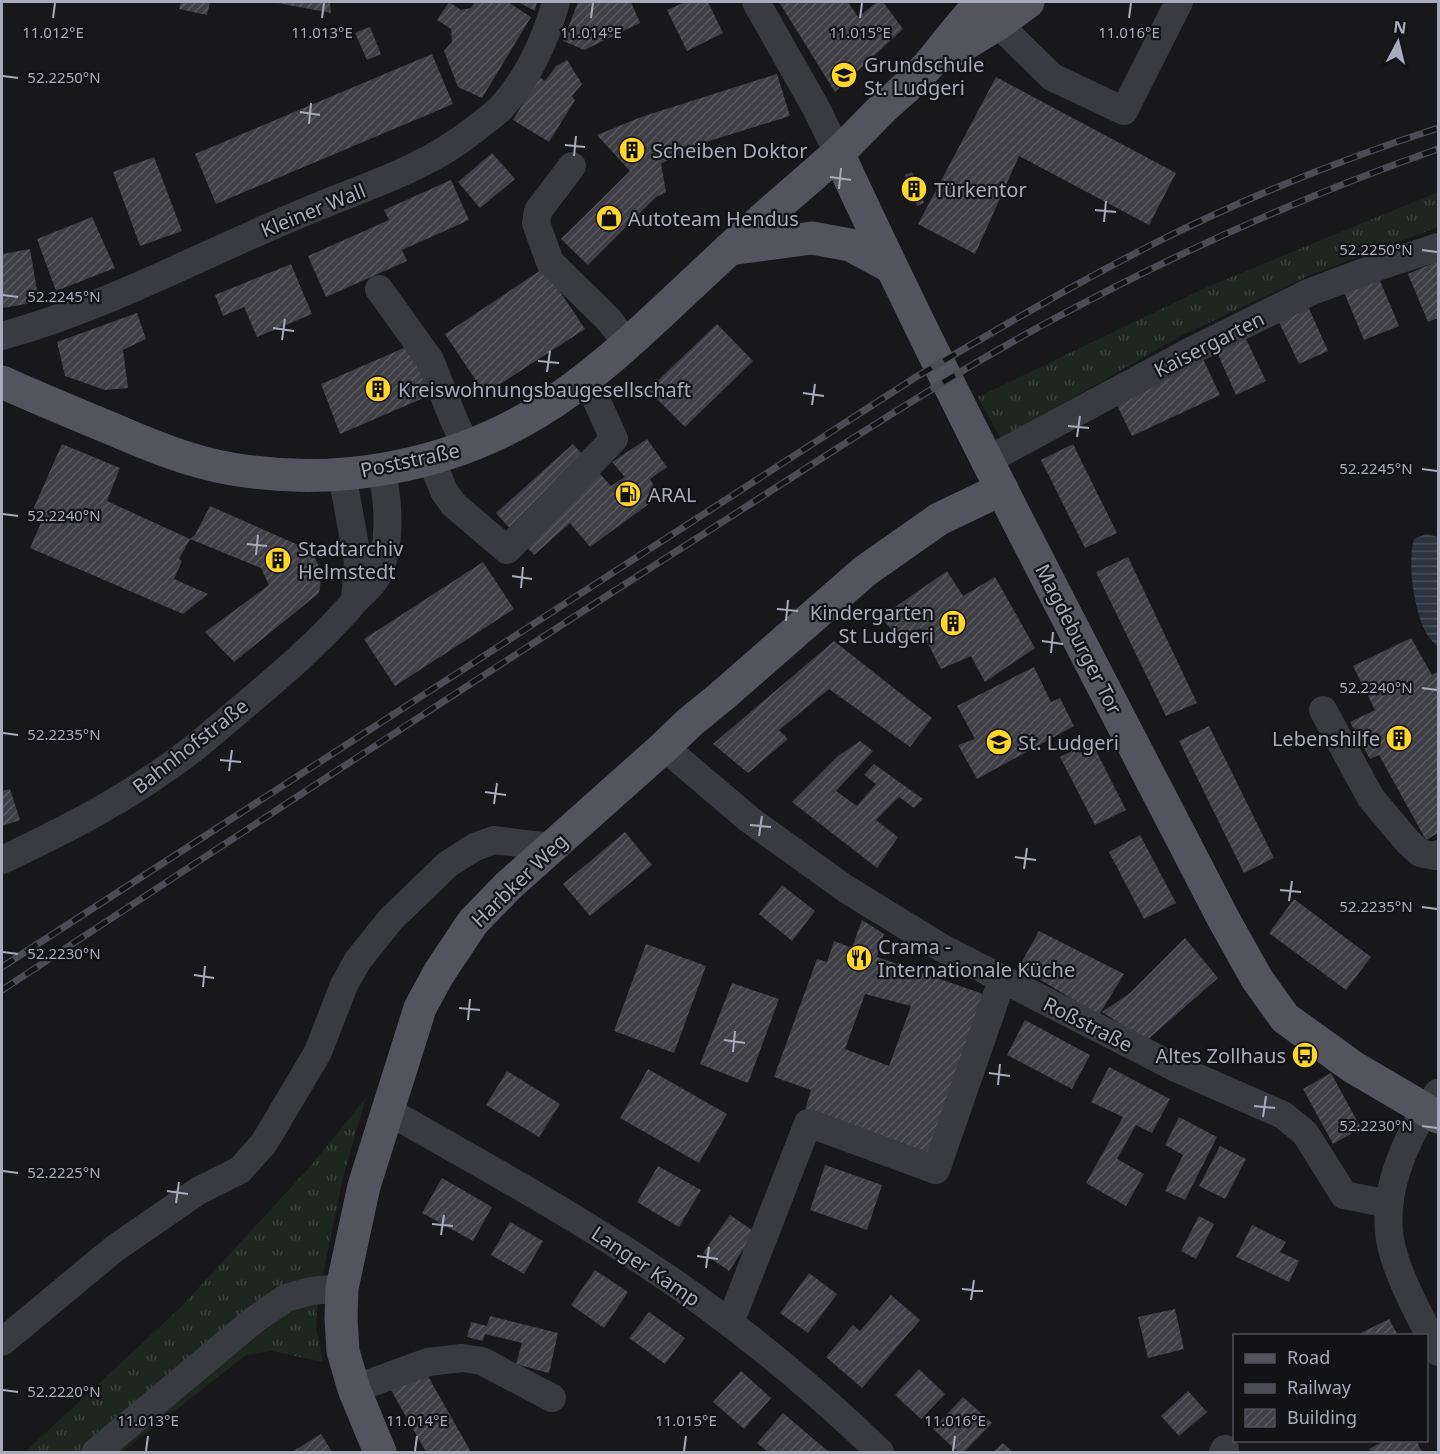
<svg xmlns="http://www.w3.org/2000/svg" width="1440" height="1454" font-family="'Noto Sans',sans-serif">
<style>
.grass{fill:url(#grass-tufts)}
.water{fill:url(#water-rules)}
.building{fill:url(#building-hatch);fill-rule:evenodd}
.lines{fill:none;stroke-linecap:round;stroke-linejoin:round}
.minor{stroke:#3a3a41;stroke-width:28}
.major{stroke:#54545f;stroke-width:33}
.rail-casing{stroke:#4b4c54;stroke-width:7}
.rail{stroke:#131215;stroke-width:4.5;stroke-dasharray:14;stroke-linecap:butt}
.ticks{fill:none;stroke:#a8abbb;stroke-width:2}
.labels{text-anchor:middle;dominant-baseline:central;stroke-width:4.5;stroke-linejoin:round;paint-order:stroke}
.poi-label{font-size:20px;fill:#a8abbb;stroke:#131215;text-anchor:start}
.street-label{font-size:20px;fill:#a8abbb;stroke:#131215}
.ticks-label{font-size:15px;text-anchor:middle;fill:#a8abbb;stroke:#131215;stroke-width:4.5;stroke-linejoin:round;paint-order:stroke}
</style>
<defs>
<pattern id="grass-tufts" width="24" height="20" patternUnits="userSpaceOnUse" patternTransform="scale(1.5)"><rect width="24" height="20" fill="#1d261f"/><path d="M3 7l-1-3M5 7V3M7 7l1-3M15 17l-1-3M17 17v-4M19 17l1-3" fill="none" stroke="#3b433e"/></pattern>
<pattern id="water-rules" width="6" height="5" patternUnits="userSpaceOnUse" patternTransform="scale(1.5)"><rect width="6" height="5" fill="#2c343f"/><path d="M0 2.5h6" fill="none" stroke="#484f59"/></pattern>
<pattern id="building-hatch" width="6" height="6" patternUnits="userSpaceOnUse" patternTransform="scale(1.5)"><rect width="6" height="6" fill="#3f3f45"/><path d="M-1 1l2-2M0 6l6-6M5 7l2-2" fill="none" stroke="#58585e"/></pattern>
</defs>
<rect width="100%" height="100%" fill="#18171a"/>
<g class="grass">
<polygon points="1438,192 1438,227 1308,276 1179,337 1001,439 978,397 1207,287"/>
<polygon points="366,1098 343,1177 318,1299 316,1328 323,1362 272,1351 246,1355 122,1452 25,1452 180,1308 307,1170"/>
</g>
<path class="water" d="M1426,534l12,3v110c-5,-5 -11,-11 -14,-18 -10,-23 -17,-66 -10,-90z"/>
<g class="building">
<polygon points="181,2 210,2 207,15 179,9"/>
<polygon points="278,2 330,2 331,13 278,3"/>
<polygon points="449,2 461,10 471,8 475,2 508,2 531,17 482,98 458,87 444,51 452,42 451,29 437,20"/>
<polygon points="518,2 537,2 535,11"/>
<polygon points="578,2 631,2 640,23 584,50 563,41"/>
<polygon points="685,2 708,2 723,33 687,51 667,10"/>
<polygon points="779,2 848,2 858,17 877,2 883,2 903,29 835,92"/>
<polygon points="370,27 381,54 367,60 355,33"/>
<polygon points="432,54 453,104 216,204 195,154"/>
<polygon points="567,60 582,84 572,96 575,100 549,142 513,120 539,77 545,81 556,66"/>
<polygon points="777,74 790,116 693,146 661,164 666,192 656,197 588,265 561,239 630,171 597,135 641,117"/>
<polygon points="996,77 1176,173 1149,225 1019,156 975,254 918,224"/>
<polygon points="492,153 515,179 480,208 458,182"/>
<polygon points="154,157 182,231 140,246 113,172"/>
<polygon points="912,172 924,203 917,206 905,175"/>
<polygon points="451,180 469,220 402,250 407,261 326,297 308,256 389,220 384,210"/>
<polygon points="92,217 115,268 56,291 37,239"/>
<polygon points="30,249 39,302 2,308 2,254"/>
<polygon points="1438,261 1438,318 1428,322 1408,274"/>
<polygon points="291,264 312,314 257,337 244,307 223,316 215,295"/>
<polygon points="544,268 585,329 485,394 445,334"/>
<polygon points="1378,276 1399,326 1364,340 1343,290"/>
<polygon points="1307,304 1328,351 1299,364 1277,318"/>
<polygon points="137,313 146,339 123,350 128,388 105,390 65,376 57,342"/>
<polygon points="717,324 753,361 685,427 648,390"/>
<polygon points="1244,335 1266,381 1236,395 1215,348"/>
<polygon points="413,344 435,393 340,434 321,384"/>
<polygon points="1203,359 1220,395 1132,436 1115,401"/>
<polygon points="647,439 667,467 650,479 654,486 653,501 590,547 570,523 534,555 496,513 573,444 611,486 625,477 612,462"/>
<polygon points="62,444 120,468 107,501 190,539 179,559 182,561 174,579 208,594 183,614 30,548 44,516 32,512"/>
<polygon points="1073,444 1117,533 1085,548 1041,460"/>
<polygon points="210,506 312,551 322,574 319,593 234,662 205,632 269,585 261,568 190,539 195,535"/>
<polygon points="1128,557 1197,703 1166,716 1096,572"/>
<polygon points="483,562 514,609 395,686 364,639"/>
<polygon points="947,571 963,596 995,577 1035,648 985,682 971,656 941,669 920,628 901,641 881,617"/>
<polygon points="1411,638 1432,675 1438,671 1438,833 1426,840 1379,755 1370,759 1350,722 1375,710 1353,666"/>
<polygon points="834,641 932,718 910,747 829,689 779,730 788,739 748,773 713,744"/>
<polygon points="1034,667 1051,702 1060,698 1074,726 977,779 958,745 975,739 957,706"/>
<polygon points="1209,726 1274,858 1244,873 1179,741"/>
<polygon points="860,741 873,751 836,791 857,806 876,784 864,775 874,764 923,799 914,808 899,797 876,820 898,837 877,868 792,802 838,756"/>
<polygon points="1091,741 1126,810 1095,825 1060,757"/>
<polygon points="10,789 20,820 2,826 2,791"/>
<polygon points="625,832 652,865 590,916 563,884"/>
<polygon points="1140,835 1176,903 1144,919 1109,852"/>
<polygon points="782,885 815,911 792,941 759,914"/>
<polygon points="1294,899 1371,957 1346,990 1269,933"/>
<path d="M862,920l22,14 -7,23 106,37 -55,160 -123,-44 6,-20 -37,-13 43,-118 10,3 7,-21 18,7zM865,994l46,12 -22,60 -44,-17z"/>
<polygon points="1039,931 1124,974 1099,1015 1019,967"/>
<polygon points="1185,938 1218,978 1146,1041 1102,1012 1130,993"/>
<polygon points="646,944 706,966 674,1053 614,1031"/>
<polygon points="732,983 779,999 748,1083 700,1064"/>
<polygon points="1025,1020 1090,1055 1072,1089 1007,1055"/>
<polygon points="1109,1067 1170,1099 1152,1133 1136,1125 1117,1159 1144,1174 1126,1206 1086,1183 1123,1117 1091,1102"/>
<polygon points="648,1069 727,1114 699,1163 620,1118"/>
<polygon points="507,1071 560,1104 539,1137 486,1105"/>
<polygon points="1331,1073 1361,1128 1333,1144 1303,1089"/>
<polygon points="1179,1117 1217,1137 1185,1200 1165,1191 1183,1155 1165,1145"/>
<polygon points="1220,1146 1246,1159 1225,1199 1199,1186"/>
<polygon points="825,1165 882,1185 867,1230 810,1210"/>
<polygon points="658,1166 701,1190 679,1227 637,1202"/>
<polygon points="442,1178 492,1207 473,1241 422,1213"/>
<polygon points="730,1215 755,1232 729,1271 703,1253"/>
<polygon points="1199,1216 1214,1224 1196,1259 1181,1251"/>
<polygon points="510,1222 543,1241 524,1274 491,1255"/>
<polygon points="1252,1225 1286,1242 1280,1252 1299,1261 1289,1282 1236,1257"/>
<polygon points="595,1270 628,1292 604,1328 571,1305"/>
<polygon points="809,1273 837,1294 808,1333 780,1313"/>
<polygon points="891,1295 920,1320 862,1388 826,1357 853,1325 860,1331"/>
<polygon points="1175,1309 1184,1349 1148,1358 1138,1317"/>
<polygon points="649,1312 685,1338 665,1364 629,1338"/>
<polygon points="490,1316 558,1333 549,1373 516,1364 522,1343 485,1334 483,1341 467,1337 471,1322 487,1326"/>
<polygon points="1389,1319 1398,1335 1357,1335"/>
<polygon points="919,1369 945,1394 921,1419 895,1395"/>
<polygon points="425,1371 471,1452 426,1452 391,1390"/>
<polygon points="741,1371 771,1398 744,1429 713,1402"/>
<polygon points="1188,1391 1207,1412 1179,1436 1161,1416"/>
<polygon points="963,1397 992,1423 964,1452 958,1452 933,1429"/>
<polygon points="783,1413 810,1436 829,1452 768,1452 757,1443"/>
<polygon points="321,1434 332,1452 292,1452"/>
<polygon points="1386,1440 1416,1440 1422,1452 1371,1452 1369,1449"/>
<polygon points="1003,1443 1013,1452 993,1452"/>
</g>
<g class="lines">
<g class="minor">
<polyline points="756,2 816,108 838,153"/>
<polyline points="998,24 1052,77 1124,111 1179,2"/>
<polyline points="572,166 538,211 536,223 550,262 608,319 628,344"/>
<polyline points="379,289 430,360 453,418 467,448"/>
<path d="M2,336c103,-28 199,-81 298,-122 60,-26 123,-43 175,-85 8,-6 17,-13 25,-20 28,-30 45,-68 56,-107"/>
<polyline points="431,459 444,491 453,504 507,550 614,439 586,377"/>
<polyline points="988,460 1191,351 1310,292 1380,266 1438,247"/>
<polyline points="342,474 358,562 355,600"/>
<polyline points="1323,710 1371,798 1408,842 1420,853 1435,856 1438,854"/>
<polyline points="664,747 750,820 846,889 942,948 1178,1069 1283,1115 1305,1133 1344,1195 1389,1204"/>
<path d="M2,860c72,-34 132,-65 196,-115 53,-46 111,-90 156,-143 7,-8 17,-15 22,-24 16,-32 13,-75 5,-109"/>
<path d="M1438,1093c-33,43 -62,107 -44,163 10,33 29,65 44,96"/>
<path d="M388,1111c68,39 138,77 205,119 104,63 200,138 287,222"/>
<polyline points="730,1323 808,1123 936,1170 1002,980"/>
<polyline points="2,1342 114,1249 198,1191 240,1170 264,1143 318,1052 344,985 358,960 391,919 448,864 475,847 494,840 550,847"/>
<polyline points="354,1389 428,1362 462,1358 482,1361 552,1398"/>
<polyline points="96,1452 254,1320 286,1298 311,1291 342,1288"/>
<polyline points="1223,1452 1225,1449"/>
</g>
<g class="major">
<polyline points="947,55 998,24 1028,2"/>
<path d="M838,153c120,260 255,513 386,767l33,59 28,39 68,49 85,50"/>
<polyline points="729,249 812,238 850,245 891,267"/>
<path d="M2,382c35,16 72,31 108,46 39,17 80,34 122,41 105,18 215,-2 306,-57 68,-42 125,-102 184,-156 37,-35 76,-68 114,-101 16,-15 31,-31 46,-46 14,-13 30,-26 43,-40 20,-22 36,-47 57,-67"/>
<polyline points="380,1452 354,1389 343,1351 341,1318 342,1288 364,1186 420,1008 439,973 473,922 508,886 664,747 690,722 722,696 865,571 939,519 1002,489"/>
</g>
<defs>
<g id="rail">
<path d="M2,967l914,-590c80,-47 160,-94 243,-136 90,-45 184,-82 279,-113"/>
<path d="M2,990c229,-150 458,-301 689,-448 118,-75 234,-153 357,-220 126,-68 255,-126 390,-173"/>
</g>
</defs>
<use href="#rail" class="rail-casing"/>
<use href="#rail" class="rail"/>
</g>
<path class="ticks" d="M53,18l2,-15M322,18l2,-15M591,18l2,-15M860,18l2,-15M1129,18l2,-15M3,76l15,2M300,112l20,3M309,124l2,-21M565,145l20,2M574,156l2,-20M830,177l21,3M839,189l2,-21M1095,210l21,2M1104,222l2,-21M1422,250l15,2M3,295l15,2M273,328l21,3M282,340l3,-21M538,361l21,2M547,372l3,-21M803,393l21,3M812,405l3,-21M1068,426l21,2M1077,437l3,-21M1422,469l15,2M3,514l15,2M247,544l20,2M256,555l2,-20M512,576l20,3M521,588l2,-21M777,609l21,2M786,621l2,-21M1042,641l21,3M1051,653l2,-21M1422,688l15,2M3,733l15,2M220,760l21,2M229,771l3,-21M485,792l21,3M494,804l3,-21M750,825l21,2M759,836l3,-20M1015,857l21,3M1024,869l3,-21M1280,890l21,2M1289,901l3,-20M1422,907l15,2M3,952l15,2M194,975l20,3M203,987l2,-21M459,1008l21,2M468,1020l2,-21M724,1040l21,3M733,1052l2,-21M989,1073l21,3M998,1085l2,-21M1254,1106l21,2M1263,1117l3,-21M1422,1126l15,2M3,1171l15,2M167,1191l21,3M176,1203l3,-21M432,1224l21,2M441,1235l3,-20M697,1256l21,3M706,1268l3,-21M962,1289l21,2M971,1300l3,-20M3,1390l15,2M146,1451l2,-15M415,1451l2,-15M684,1451l2,-15M953,1451l2,-15"/>
<defs>
<symbol id="school-disc" viewBox="-11 -11 22 22"><circle r="9.5" fill="#ffd72a" stroke="#131215"/><path d="M0-5L7-2L0 1L-7-2ZM-4 1L0 2.5L4 1V4Q0 6-4 4Z" fill="#111"/></symbol>
<symbol id="building-disc" viewBox="-11 -11 22 22"><circle r="9.5" fill="#ffd72a" stroke="#131215"/><path d="M-4-6H4V6H1V3H-1V6H-4ZM-2.5-4.3h1.7v1.8h-1.7ZM.8-4.3h1.7v1.8H.8ZM-2.5-1h1.7V.8h-1.7ZM.8-1h1.7V.8H.8Z" fill="#111"/></symbol>
<symbol id="shop-disc" viewBox="-11 -11 22 22"><circle r="9.5" fill="#ffd72a" stroke="#131215"/><path d="M-5-2.5h2.3a2.7 3.5 0 0 1 5.4 0H5L5.5 6h-11ZM-1.5-2.5h3a1.5 2.3 0 0 0-3 0Z" fill="#111"/></symbol>
<symbol id="fuel-disc" viewBox="-11 -11 22 22"><circle r="9.5" fill="#ffd72a" stroke="#131215"/><path d="M-5.5-6h7V0h2V4h1.3V-2.5L3-4.5l.8-.8L6-3V5H2.5V1h-1V6h-7ZM-4.2-4.7v3.2H.2V-4.7Z" fill="#111"/></symbol>
<symbol id="restaurant-disc" viewBox="-11 -11 22 22"><circle r="9.5" fill="#ffd72a" stroke="#131215"/><path d="M-5-6h1v4h1v-4h1v4h1v-4h1v5L-1.5 .5V6h-2V.5L-5-1ZM5-6V6H3V1.5H1.5Q1.5-4 5-6Z" fill="#111"/></symbol>
<symbol id="bus-disc" viewBox="-11 -11 22 22"><circle r="9.5" fill="#ffd72a" stroke="#131215"/><path d="M-5-6H5V4H4V6H2V4H-2V6H-4V4H-5ZM-3.5-4V0h7V-4ZM-3.5 1.2v1.5H-2V1.2ZM2 1.2v1.5H3.5V1.2Z" fill="#111"/></symbol>
</defs>
<g fill-rule="evenodd">
<use href="#school-disc" x="829" y="60" width="30" height="30"/>
<use href="#building-disc" x="617" y="135" width="30" height="30"/>
<use href="#building-disc" x="899" y="174" width="30" height="30"/>
<use href="#shop-disc" x="594" y="203" width="30" height="30"/>
<use href="#building-disc" x="363" y="374" width="30" height="30"/>
<use href="#fuel-disc" x="613" y="479" width="30" height="30"/>
<use href="#building-disc" x="263" y="545" width="30" height="30"/>
<use href="#building-disc" x="938" y="608" width="30" height="30"/>
<use href="#building-disc" x="1384" y="723" width="30" height="30"/>
<use href="#school-disc" x="984" y="727" width="30" height="30"/>
<use href="#restaurant-disc" x="844" y="943" width="30" height="30"/>
<use href="#bus-disc" x="1290" y="1040" width="30" height="30"/>
</g>
<g class="labels">
<g class="poi-label">
<text x="864" y="64">Grundschule<tspan x="864" dy="23">St. Ludgeri</tspan></text>
<text x="652" y="150">Scheiben Doktor</text>
<text x="934" y="189">Türkentor</text>
<text x="628" y="218">Autoteam Hendus</text>
<text x="398" y="389">Kreiswohnungsbaugesellschaft</text>
<text x="648" y="494">ARAL</text>
<text x="298" y="548">Stadtarchiv<tspan x="298" dy="23">Helmstedt</tspan></text>
<text x="934" y="612" text-anchor="end">Kindergarten<tspan x="934" dy="23">St Ludgeri</tspan></text>
<text x="1380" y="738" text-anchor="end">Lebenshilfe</text>
<text x="1018" y="742">St. Ludgeri</text>
<text x="878" y="946">Crama -<tspan x="878" dy="23">Internationale Küche</tspan></text>
<text x="1286" y="1055" text-anchor="end">Altes Zollhaus</text>
</g>
<g class="street-label">
<text transform="translate(313 210) rotate(-22)">Kleiner Wall</text>
<text transform="translate(1209 344) rotate(-27)">Kaisergarten</text>
<text transform="translate(410 460) rotate(-12)">Poststraße</text>
<text transform="translate(1079 639) rotate(63)">Magdeburger Tor</text>
<text transform="translate(190 746) rotate(-38)">Bahnhofstraße</text>
<text transform="translate(519 880) rotate(-44)">Harbker Weg</text>
<text transform="translate(1088 1024) rotate(27)">Roßstraße</text>
<text transform="translate(646 1266) rotate(34)">Langer Kamp</text>
</g>
</g>
<g class="ticks-label">
<text x="53" y="38">11.012°E</text>
<text x="322" y="38">11.013°E</text>
<text x="591" y="38">11.014°E</text>
<text x="860" y="38">11.015°E</text>
<text x="1129" y="38">11.016°E</text>
<text x="64" y="83">52.2250°N</text>
<text x="1376" y="255">52.2250°N</text>
<text x="64" y="302">52.2245°N</text>
<text x="1376" y="474">52.2245°N</text>
<text x="64" y="521">52.2240°N</text>
<text x="1376" y="693">52.2240°N</text>
<text x="64" y="740">52.2235°N</text>
<text x="1376" y="912">52.2235°N</text>
<text x="64" y="959">52.2230°N</text>
<text x="1376" y="1131">52.2230°N</text>
<text x="64" y="1178">52.2225°N</text>
<text x="64" y="1397">52.2220°N</text>
<text x="148" y="1426">11.013°E</text>
<text x="417" y="1426">11.014°E</text>
<text x="686" y="1426">11.015°E</text>
<text x="955" y="1426">11.016°E</text>
</g>
<rect width="1440" height="1454" fill="none" stroke="#a8abbb" stroke-width="6"/>
<rect x="1233" y="1334" width="195" height="108" fill="#131215" stroke="#4f4f57" stroke-width="1.5"/>
<rect x="1245" y="1354" width="30" height="9" fill="#54545f" stroke="#4f4f57" stroke-width="1.5"/>
<text x="1287" y="1364" font-size="18" fill="#a8abbb">Road</text>
<rect x="1245" y="1384" width="30" height="9" fill="#4b4c54" stroke="#4f4f57" stroke-width="1.5"/>
<text x="1287" y="1394" font-size="18" fill="#a8abbb">Railway</text>
<rect x="1245" y="1409" width="30" height="18" fill="url(#building-hatch)" stroke="#4f4f57" stroke-width="1.5"/>
<text x="1287" y="1424" font-size="18" fill="#a8abbb">Building</text>
<g transform="translate(1398 42) rotate(7)" stroke="#131215" stroke-width="4.5" paint-order="stroke">
<path d="M0-4.5L10 22L0 15L-10 22Z" fill="#a8abbb"/>
<text y="-9" font-size="16" font-weight="bold" text-anchor="middle" fill="#a8abbb">N</text>
</g>
</svg>
